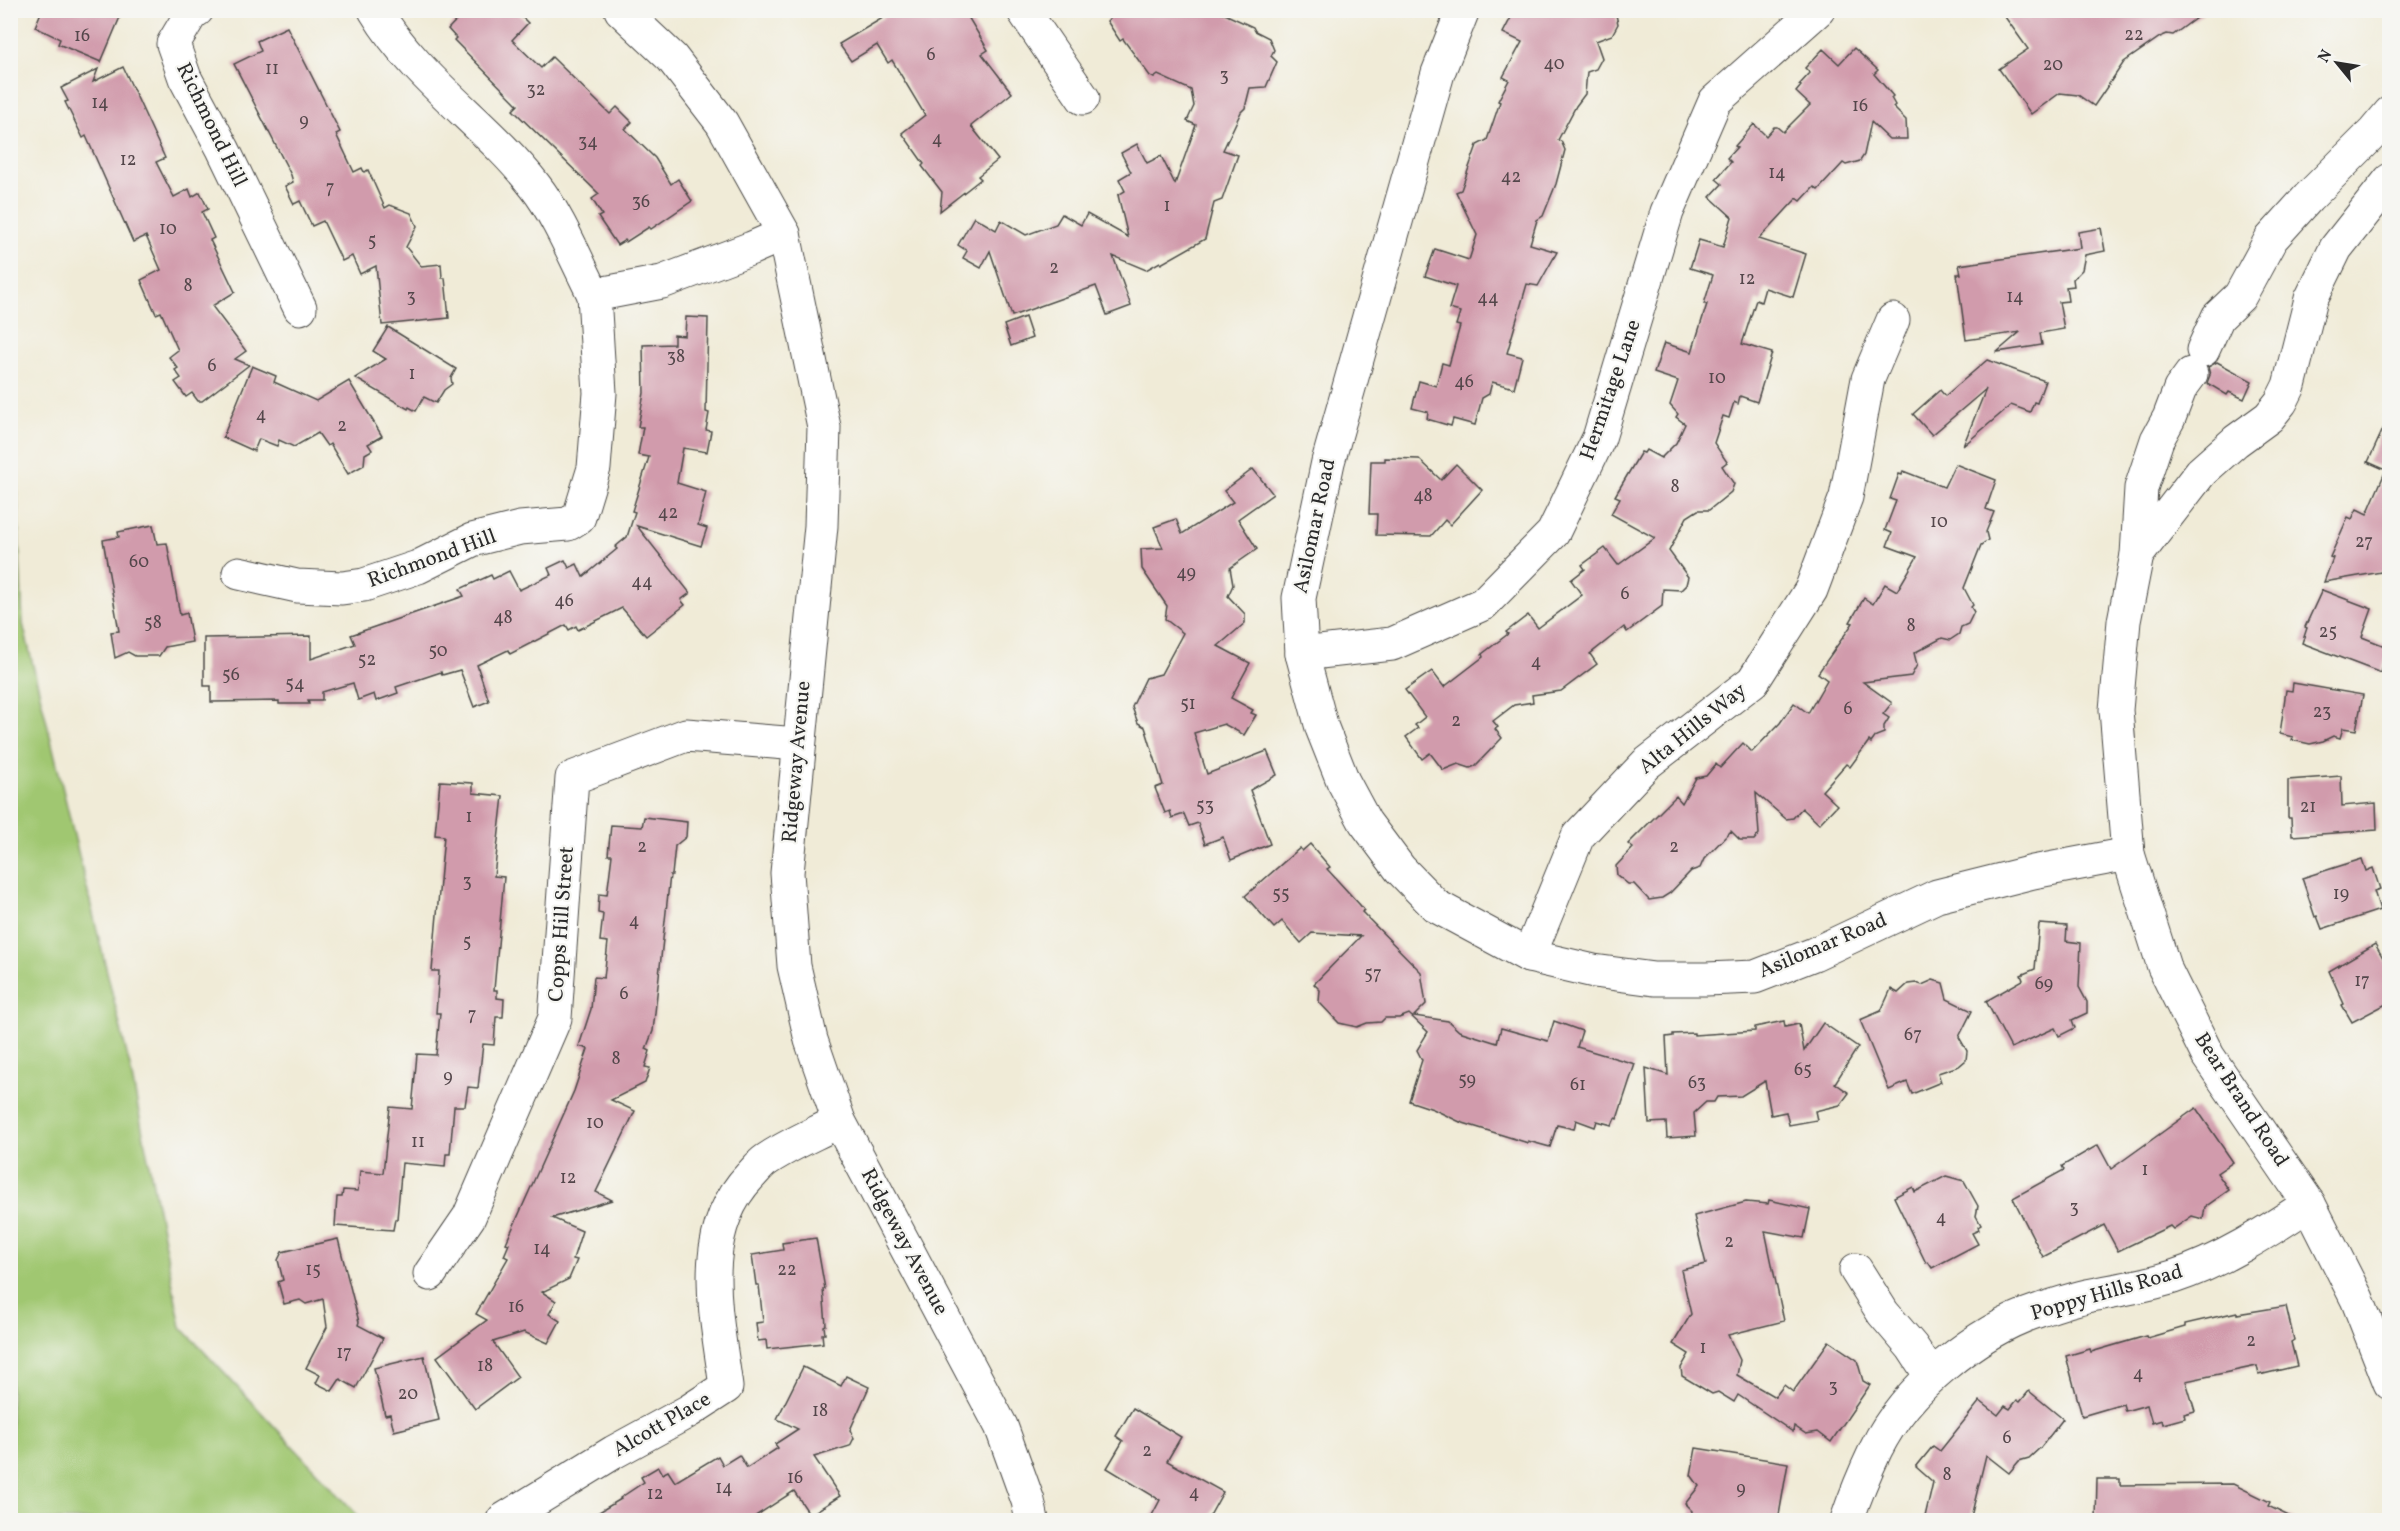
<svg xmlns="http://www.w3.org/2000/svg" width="2400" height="1531" font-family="Vollkorn,serif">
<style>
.green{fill:#a0c771;stroke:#66794e;stroke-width:1.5}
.building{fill:#d19bac}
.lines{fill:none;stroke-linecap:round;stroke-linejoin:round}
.minor-casing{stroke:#494845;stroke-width:35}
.minor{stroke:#fff;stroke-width:33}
.labels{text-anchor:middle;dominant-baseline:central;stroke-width:4.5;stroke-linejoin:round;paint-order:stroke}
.number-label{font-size:18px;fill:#54474b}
.street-label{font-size:21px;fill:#2b2b2b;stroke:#f6f6f2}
</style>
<rect width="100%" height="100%" fill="#f6f6f2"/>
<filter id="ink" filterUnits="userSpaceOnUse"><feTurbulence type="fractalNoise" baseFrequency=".0167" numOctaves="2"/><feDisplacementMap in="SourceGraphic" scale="12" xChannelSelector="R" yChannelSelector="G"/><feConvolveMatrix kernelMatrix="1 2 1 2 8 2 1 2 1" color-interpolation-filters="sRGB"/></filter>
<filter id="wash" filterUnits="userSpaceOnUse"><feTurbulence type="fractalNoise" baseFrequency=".008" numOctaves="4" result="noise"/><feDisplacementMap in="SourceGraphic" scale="24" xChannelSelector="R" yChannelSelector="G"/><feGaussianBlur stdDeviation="1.35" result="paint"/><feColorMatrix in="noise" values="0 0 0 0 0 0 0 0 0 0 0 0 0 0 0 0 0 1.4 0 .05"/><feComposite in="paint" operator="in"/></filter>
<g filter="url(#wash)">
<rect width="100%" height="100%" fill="#f0ebd7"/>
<polygon class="green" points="11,367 23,624 130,1067 181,1327 362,1520 11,1520"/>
<g id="blocks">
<g class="building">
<polygon points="42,10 123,10 101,62 58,44 60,39 35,27"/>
<polygon points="466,10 515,10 528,23 512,40 541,68 552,57 610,114 617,107 632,122 625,129 655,158 671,184 678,179 692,201 651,229 649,227 626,242 625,240 617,245 598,217 602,215 592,199 599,194 513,110 518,105 454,40 456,38 448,29"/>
<polygon points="896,10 964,10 988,50 982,54 1012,93 971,126 998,160 978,176 981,179 940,211 942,192 922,166 924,164 902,133 925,115 892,60 888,63 877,45 851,61 839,44"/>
<polygon points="1105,10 1216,10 1253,27 1255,31 1269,38 1274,50 1271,56 1277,62 1266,87 1250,88 1245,108 1241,112 1223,150 1238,155 1222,200 1214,203 1205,239 1161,264 1160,262 1146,270 1113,256 1131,306 1107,315 1096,286 1012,316 990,251 981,268 963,258 967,251 958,245 974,217 996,230 1001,220 1026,235 1056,224 1062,214 1081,225 1087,214 1128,237 1118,195 1125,191 1119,179 1131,172 1121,153 1137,144 1147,163 1161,156 1175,184 1196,125 1187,121 1194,106 1191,90 1158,75 1154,78 1150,76 1123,39 1120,41 1107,21 1110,18"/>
<polygon points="1515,10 1615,10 1618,24 1612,35 1596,41 1602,58 1596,69 1587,72 1585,94 1576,106 1558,140 1561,141 1565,150 1556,184 1543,216 1537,220 1530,244 1557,252 1538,286 1527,284 1507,353 1522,357 1514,388 1492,382 1489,394 1482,398 1475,425 1453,419 1451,426 1427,419 1428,412 1412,408 1419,381 1436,386 1442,363 1449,365 1460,326 1456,325 1460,312 1449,309 1456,286 1425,276 1435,249 1469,260 1477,235 1456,192 1461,190 1477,145 1487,140 1500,102 1498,101 1509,80 1503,77 1522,42 1503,33"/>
<polygon points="2000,10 2207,10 2173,35 2167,34 2160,37 2124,62 2094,106 2078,95 2060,93 2031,114 1999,69 2028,49"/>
<polygon points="287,27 340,132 336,134 354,172 362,168 364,172 368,170 385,208 390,205 411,213 417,226 406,247 421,266 441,264 442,278 445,278 449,318 382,325 376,266 360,274 352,256 342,261 323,221 312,226 300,201 294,204 285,186 293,182 291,175 234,64 261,51 257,41"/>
<polygon points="1854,48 1878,70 1874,74 1893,96 1891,98 1895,105 1893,107 1906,120 1907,139 1889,139 1871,122 1864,155 1860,161 1846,165 1843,163 1818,190 1814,187 1801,201 1797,198 1759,239 1806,254 1793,297 1765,288 1761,302 1756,300 1742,344 1772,353 1757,402 1740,396 1738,404 1734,402 1729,418 1723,416 1714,443 1727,462 1722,466 1734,484 1731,492 1709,510 1698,510 1687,517 1669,551 1688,577 1686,585 1681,590 1663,589 1662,606 1627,632 1624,627 1590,654 1597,664 1561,691 1532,695 1533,702 1514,705 1493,721 1498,727 1495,729 1502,738 1475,766 1470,768 1458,764 1443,770 1430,753 1422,759 1406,737 1418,728 1415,725 1425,717 1405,690 1432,671 1444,687 1483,657 1482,654 1508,634 1506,632 1528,615 1538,628 1582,595 1571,580 1585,569 1582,565 1605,548 1618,565 1655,538 1611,514 1620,498 1615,496 1641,452 1644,453 1646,450 1661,458 1676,443 1685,424 1676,417 1678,414 1670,405 1678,381 1654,373 1664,343 1692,352 1707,304 1704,304 1713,275 1690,268 1699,240 1723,247 1732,217 1710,197 1722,184 1716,179 1731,162 1727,158 1737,147 1735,146 1754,124 1766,136 1774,127 1777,127 1783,132 1810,105 1796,92 1801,86 1799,85 1810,73 1805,68 1823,49 1839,64"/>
<polygon points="123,67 165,158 156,162 174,197 189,189 192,197 200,192 208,209 202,212 214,238 210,240 235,292 212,306 246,351 235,359 249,365 202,401 198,401 192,393 186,397 175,382 181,378 175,370 178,368 169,357 178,350 161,312 156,314 141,280 161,270 146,236 133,242 86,136 83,138 65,102 68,101 61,88 98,69 93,82"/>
<polygon points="2101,228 2105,251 2085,255 2082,270 2073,279 2074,286 2066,287 2068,301 2059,302 2064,329 2040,333 2042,345 1997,352 2020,332 1966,340 1957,274 1961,274 1959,265 2080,248 2078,232"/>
<polygon points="686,317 708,318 706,412 709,413 706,430 711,431 707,452 683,448 677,483 706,492 698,525 707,528 701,546 637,526 690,593 681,600 685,605 646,636 622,608 578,630 576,626 569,630 566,625 510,654 508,650 477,665 489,701 474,707 460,670 442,675 441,672 396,687 398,693 376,701 374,694 358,700 353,683 322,692 322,700 308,700 309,704 279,704 279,701 211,702 211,686 204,686 204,638 311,636 311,659 355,644 351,635 464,596 460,589 491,575 493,579 509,571 519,590 551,575 548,568 565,560 569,568 577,564 583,577 617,549 615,547 627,537 635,512 632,511 649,457 638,455 643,427 638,427 644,393 643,345 674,344 674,335 685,336"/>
<polygon points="1025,317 1032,338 1011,346 1004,325"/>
<polygon points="388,327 456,369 451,378 452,384 444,390 436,403 424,397 416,411 409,407 408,409 355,378 386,359 373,351"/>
<polygon points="1987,360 2045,381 2037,403 2034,402 2030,412 2011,405 1963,446 1986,389 1932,435 1913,414 1940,390 1945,396"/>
<polygon points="2217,362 2252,381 2244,399 2229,392 2227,395 2207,383 2210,375 2208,367"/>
<polygon points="252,366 276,376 274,382 316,401 349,381 382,436 368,444 372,450 365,454 364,465 348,474 330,444 327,446 318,433 294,447 279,440 277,446 259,439 254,451 223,437"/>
<polygon points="2390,414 2390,576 2381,572 2324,582 2333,558 2330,557 2348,517 2352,519 2357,509 2367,514 2386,470 2368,462"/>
<polygon points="1385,458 1419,459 1441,480 1456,464 1482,490 1450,525 1445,520 1431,536 1376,535 1377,514 1369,514 1371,461 1385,461"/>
<polygon points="1955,464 1996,480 1986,509 1994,512 1986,532 1988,540 1981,545 1964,588 1973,605 1971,607 1974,612 1968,624 1961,627 1959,634 1950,640 1942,638 1914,653 1917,665 1911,676 1863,682 1892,703 1883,714 1889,718 1884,726 1884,733 1876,736 1871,743 1869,741 1850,767 1846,764 1822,791 1837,805 1819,824 1802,808 1793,818 1786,819 1756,793 1759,834 1754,840 1740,840 1731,831 1704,859 1700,868 1691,871 1670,893 1662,898 1649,900 1634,884 1628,884 1617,875 1616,866 1633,848 1628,844 1676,796 1682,803 1696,778 1706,776 1716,764 1720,768 1743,743 1752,752 1780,723 1794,703 1808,713 1827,680 1818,673 1853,623 1850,622 1864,598 1873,604 1885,584 1897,591 1917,557 1887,546 1892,533 1885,530 1896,501 1890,499 1899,474 1902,475 1903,471 1944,487"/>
<polygon points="1253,469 1273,494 1238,519 1257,549 1230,568 1233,585 1228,596 1245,614 1245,623 1218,646 1250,663 1231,698 1253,710 1251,713 1256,715 1244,735 1224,724 1194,733 1207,774 1267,751 1277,775 1250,790 1270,844 1231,860 1223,837 1205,844 1198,823 1189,826 1184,814 1172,818 1170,811 1165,813 1155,788 1163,785 1145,727 1138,723 1132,707 1146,678 1161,674 1183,633 1165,619 1167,606 1142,569 1141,549 1163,548 1154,527 1176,519 1182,534 1233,502 1224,491"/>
<polygon points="153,525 157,544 167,543 180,615 187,613 192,642 165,647 159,656 135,656 128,652 115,658 111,632 119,631 103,540 119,537 118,532"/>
<polygon points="2322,590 2372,609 2362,637 2390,648 2381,673 2302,643 2307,628 2305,627"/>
<polygon points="2293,683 2363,695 2356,730 2343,728 2340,738 2333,736 2323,741 2310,744 2292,740 2293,737 2280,734 2286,690 2292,691"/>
<polygon points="2341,776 2342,806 2376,803 2377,830 2292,836 2291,818 2288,818 2288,780"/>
<polygon points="440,781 473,783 473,793 503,796 494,876 504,877 494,990 497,990 497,998 504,999 503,1017 496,1017 494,1045 483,1044 478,1088 468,1087 465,1106 454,1106 450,1154 446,1154 445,1167 402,1163 397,1219 395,1219 393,1230 335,1226 337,1197 342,1197 343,1190 358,1191 360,1171 383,1173 390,1107 412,1109 417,1054 436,1055 440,1013 436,1013 439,971 432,971 444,836 435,835"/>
<polygon points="644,817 687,822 686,837 675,846 672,875 670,875 653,1031 646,1049 650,1051 645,1067 650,1068 645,1083 611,1100 635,1111 596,1192 612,1200 552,1218 582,1231 573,1259 577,1260 569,1279 542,1292 556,1301 549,1314 560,1321 548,1343 524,1332 493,1342 518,1377 475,1409 437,1357 487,1320 476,1314 508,1258 504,1256 509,1244 506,1243 574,1091 588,1049 579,1046 591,1009 594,977 604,978 608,942 600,941 603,914 598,913 599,894 607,895 612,855 608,855 611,825 642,827"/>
<polygon points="1310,844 1330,867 1327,869 1360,905 1364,910 1362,912 1421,972 1426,1004 1414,1016 1448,1021 1459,1031 1497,1043 1501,1028 1548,1041 1554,1021 1582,1031 1577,1047 1635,1064 1617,1119 1615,1118 1612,1125 1597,1121 1595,1127 1576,1120 1574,1129 1557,1125 1550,1147 1528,1141 1528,1143 1460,1122 1433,1109 1409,1101 1422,1060 1417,1050 1428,1032 1409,1014 1399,1018 1385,1018 1381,1022 1367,1023 1357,1027 1339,1023 1319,1002 1320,990 1314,984 1361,936 1312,933 1301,943 1282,921 1274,928 1245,896 1300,848 1302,851"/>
<polygon points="2362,859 2366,871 2373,868 2380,889 2374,891 2380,910 2322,929 2317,916 2315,917 2302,878"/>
<polygon points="2039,924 2067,926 2066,941 2081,943 2079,987 2087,1002 2087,1013 2072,1020 2075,1028 2059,1036 2055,1028 2011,1048 1986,1001 2023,980 2021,975 2035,969"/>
<polygon points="2375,944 2390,970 2390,1002 2352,1022 2342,1005 2344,1004 2329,971"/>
<polygon points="1933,980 1943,983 1947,999 1972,1011 1959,1037 1967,1051 1966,1060 1959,1066 1938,1073 1941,1082 1912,1094 1907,1082 1889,1090 1860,1020 1881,1011 1891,989 1898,993 1908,984 1916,983 1922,985"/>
<polygon points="1784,1021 1785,1027 1799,1024 1804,1051 1823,1023 1858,1047 1835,1083 1849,1093 1840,1105 1815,1111 1817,1120 1789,1125 1786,1112 1771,1115 1765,1081 1741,1096 1717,1097 1714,1102 1706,1102 1694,1113 1696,1136 1667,1138 1666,1122 1649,1123 1646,1068 1668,1075 1666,1037 1673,1036 1673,1034 1694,1033 1694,1035 1755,1031 1755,1027"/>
<polygon points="2196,1108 2233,1162 2217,1173 2229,1190 2205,1207 2203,1219 2192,1216 2173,1229 2170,1226 2118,1251 2104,1225 2043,1257 2013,1198 2064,1170 2062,1166 2098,1145 2111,1169"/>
<polygon points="1946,1176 1964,1181 1978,1206 1976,1216 1981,1225 1978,1227 1979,1230 1972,1233 1978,1244 1932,1268 1928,1262 1926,1263 1894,1197 1913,1187 1915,1192"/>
<polygon points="1769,1200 1810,1209 1804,1238 1765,1231 1784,1321 1728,1335 1740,1360 1737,1375 1775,1397 1784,1385 1793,1392 1829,1341 1857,1360 1863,1381 1870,1385 1831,1442 1818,1432 1806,1434 1794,1426 1793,1432 1738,1395 1734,1402 1718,1392 1712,1394 1682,1376 1681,1368 1689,1354 1673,1344 1691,1314 1681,1270 1706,1264 1694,1216 1746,1202 1768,1204"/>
<polygon points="816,1238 825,1289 823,1289 826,1325 824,1326 825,1334 822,1334 823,1343 767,1349 766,1340 758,1341 756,1323 763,1322 759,1285 756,1285 752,1255 783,1250 782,1243"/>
<polygon points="338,1239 359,1322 358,1325 383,1338 356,1388 340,1379 332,1391 316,1383 320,1375 306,1368 327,1327 323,1299 306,1304 300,1300 284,1304 278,1282 283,1280 278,1260 282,1252"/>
<polygon points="2286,1306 2294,1340 2291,1342 2297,1366 2259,1375 2257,1366 2186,1381 2195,1411 2184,1414 2185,1418 2163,1424 2162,1420 2152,1423 2147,1405 2125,1411 2123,1404 2082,1416 2066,1356 2090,1349 2091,1352 2146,1336 2147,1338 2185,1327 2185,1324 2237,1312 2237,1314"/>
<polygon points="424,1356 439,1420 394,1431 390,1414 385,1415 374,1368"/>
<polygon points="803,1367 841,1386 846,1376 869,1387 850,1430 854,1438 850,1446 814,1457 840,1496 810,1515 794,1491 748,1521 584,1521 621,1499 620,1498 644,1482 641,1477 658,1467 662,1474 668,1471 675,1482 718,1456 723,1465 739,1455 747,1468 778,1448 775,1444 798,1429 777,1419"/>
<polygon points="2029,1391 2063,1419 2041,1447 2029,1458 2019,1461 2009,1473 1986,1455 1970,1521 1924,1521 1933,1482 1916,1467 1933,1446 1940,1451 1980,1401 1998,1415 2005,1406 2010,1409 2017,1400 2020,1402"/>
<polygon points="1133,1408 1181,1437 1167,1461 1223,1492 1207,1521 1149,1521 1160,1500 1107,1468 1123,1441 1116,1436"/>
<polygon points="1696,1448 1788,1463 1778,1521 1710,1521 1691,1517 1692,1511 1685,1504 1699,1486 1691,1475"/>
<polygon points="2097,1479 2120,1479 2120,1485 2233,1484 2270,1502 2268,1506 2299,1521 2096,1521"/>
</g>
</g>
</g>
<g filter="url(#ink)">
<use href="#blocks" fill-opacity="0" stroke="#494845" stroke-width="1.5"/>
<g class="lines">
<defs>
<g id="minor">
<polyline points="197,10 191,14 173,44 185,78 223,149 300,308"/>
<path d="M375,10c41,69 112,114 160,176 23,29 42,76 59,109"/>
<polyline points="621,10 672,58 722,123 784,234 824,427 821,526 787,873 794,966 811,1040 839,1121 1001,1426 1028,1501 1032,1520"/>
<polyline points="1023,10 1083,98"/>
<polyline points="1463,10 1438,73 1376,292 1328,462 1299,598 1302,654 1322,728 1343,781 1365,822 1400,869 1436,906 1529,956 1594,971 1654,979 1706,979 1755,977 1814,954 1937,896 2033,872 2128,854"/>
<polyline points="2203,350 2218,317 2240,296 2271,239 2308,198 2374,132 2390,113"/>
<polyline points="2191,374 2180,389 2169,418 2157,440 2141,488 2137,555 2124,621 2116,710 2128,854 2164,967 2208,1056 2309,1204 2357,1299 2390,1383"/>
<polyline points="2137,555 2201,472 2236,441 2269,417 2281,402 2289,386 2311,299 2336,248 2390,180"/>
<polyline points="239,573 297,586 342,588 364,585 418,567 472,540 520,528 568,524 579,517 594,468 600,393 594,295 662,282 752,248 784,234"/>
<polyline points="1302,654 1392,644 1483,604 1553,533 1599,438 1667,212 1715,101 1818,10"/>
<polyline points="1529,956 1578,836 1646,764 1753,681 1811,590 1846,497 1868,379 1893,320"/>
<polyline points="1856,1270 1883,1313 1912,1347 1931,1376"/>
<polyline points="430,1274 469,1217 555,1018 572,778 686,735 798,744"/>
<path d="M503,1520l111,-68 75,-41 37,-24c-9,-71 -31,-153 24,-211 5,-5 10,-12 16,-16 22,-15 49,-26 73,-39"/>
<path d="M1847,1520c8,-24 18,-48 29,-71 30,-61 100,-118 164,-139 18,-6 38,-13 57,-16 26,-5 51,-9 76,-17 49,-16 94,-45 136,-73"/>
</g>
</defs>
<use href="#minor" class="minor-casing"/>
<use href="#minor" class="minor"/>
</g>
</g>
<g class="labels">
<g class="number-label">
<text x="2134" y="35">22</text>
<text x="82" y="36">16</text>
<text x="931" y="55">6</text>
<text x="1554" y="64">40</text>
<text x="2053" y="65">20</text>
<text x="272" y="69">11</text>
<text x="1224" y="76">3</text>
<text x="536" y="90">32</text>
<text x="100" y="103">14</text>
<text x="1860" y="106">16</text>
<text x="304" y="121">9</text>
<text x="937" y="139">4</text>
<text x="588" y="142">34</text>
<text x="128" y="160">12</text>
<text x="1777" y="173">14</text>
<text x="1511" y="177">42</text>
<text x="330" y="188">7</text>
<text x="641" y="202">36</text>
<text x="1167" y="206">1</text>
<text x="168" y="229">10</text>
<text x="372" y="241">5</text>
<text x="1054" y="268">2</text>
<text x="1747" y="279">12</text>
<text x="188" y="286">8</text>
<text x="411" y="297">3</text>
<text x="2015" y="297">14</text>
<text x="1488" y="298">44</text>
<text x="676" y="357">38</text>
<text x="212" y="366">6</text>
<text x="412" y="374">1</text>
<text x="1717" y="378">10</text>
<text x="1464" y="382">46</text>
<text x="261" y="415">4</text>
<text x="342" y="426">2</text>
<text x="1675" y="487">8</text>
<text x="1423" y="496">48</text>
<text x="668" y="513">42</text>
<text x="1939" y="522">10</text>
<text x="2364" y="542">27</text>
<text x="139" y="562">60</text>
<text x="1186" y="573">49</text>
<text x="642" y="582">44</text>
<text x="1625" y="594">6</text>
<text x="564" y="601">46</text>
<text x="503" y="618">48</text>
<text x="153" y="623">58</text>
<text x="1911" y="626">8</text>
<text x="2328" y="632">25</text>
<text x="438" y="651">50</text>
<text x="367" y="660">52</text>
<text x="1536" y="662">4</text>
<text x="231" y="675">56</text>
<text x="295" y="684">54</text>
<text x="1188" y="704">51</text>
<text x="1848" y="709">6</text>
<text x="2322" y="712">23</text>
<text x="1456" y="721">2</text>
<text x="1205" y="806">53</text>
<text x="2308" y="807">21</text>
<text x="469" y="817">1</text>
<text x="642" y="847">2</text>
<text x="1674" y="847">2</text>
<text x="467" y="882">3</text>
<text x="1281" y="894">55</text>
<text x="2341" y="894">19</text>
<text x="634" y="921">4</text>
<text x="467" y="942">5</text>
<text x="1373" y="974">57</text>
<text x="2362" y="981">17</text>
<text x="2044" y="984">69</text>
<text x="624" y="994">6</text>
<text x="472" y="1015">7</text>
<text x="1913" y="1035">67</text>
<text x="616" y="1059">8</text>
<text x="1803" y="1070">65</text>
<text x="448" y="1077">9</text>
<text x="1467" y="1080">59</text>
<text x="1697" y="1083">63</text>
<text x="1578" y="1085">61</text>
<text x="595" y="1123">10</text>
<text x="418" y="1142">11</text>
<text x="2145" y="1170">1</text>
<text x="568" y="1178">12</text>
<text x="2074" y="1208">3</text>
<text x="1941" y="1218">4</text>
<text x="1729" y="1242">2</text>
<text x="542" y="1249">14</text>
<text x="313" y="1270">15</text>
<text x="787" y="1270">22</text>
<text x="516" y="1307">16</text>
<text x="2251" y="1341">2</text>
<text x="1703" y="1348">1</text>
<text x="344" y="1353">17</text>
<text x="485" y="1366">18</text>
<text x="2138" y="1374">4</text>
<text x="1833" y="1387">3</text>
<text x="408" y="1394">20</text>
<text x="820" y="1411">18</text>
<text x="2007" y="1438">6</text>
<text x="1147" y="1451">2</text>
<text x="1947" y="1475">8</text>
<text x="795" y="1478">16</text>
<text x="724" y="1488">14</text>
<text x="1741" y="1489">9</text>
<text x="1194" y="1493">4</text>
<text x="655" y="1494">12</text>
</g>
<g class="street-label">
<text transform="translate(211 125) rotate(64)">Richmond Hill</text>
<text transform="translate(1611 390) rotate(-71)">Hermitage Lane</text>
<text transform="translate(1315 526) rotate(-78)">Asilomar Road</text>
<text transform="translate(432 559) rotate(-20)">Richmond Hill</text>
<text transform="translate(1693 729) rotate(-39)">Alta Hills Way</text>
<text transform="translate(797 762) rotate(-85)">Ridgeway Avenue</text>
<text transform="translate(562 924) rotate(-86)">Copps Hill Street</text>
<text transform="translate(1823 946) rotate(-23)">Asilomar Road</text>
<text transform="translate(2241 1100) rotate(57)">Bear Brand Road</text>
<text transform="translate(904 1242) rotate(62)">Ridgeway Avenue</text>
<text transform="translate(2107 1293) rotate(-16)">Poppy Hills Road</text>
<text transform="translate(662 1425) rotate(-30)">Alcott Place</text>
</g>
</g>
<rect width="2400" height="1531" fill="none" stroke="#f6f6f2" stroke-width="36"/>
<g transform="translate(2337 63) rotate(300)" stroke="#f6f6f2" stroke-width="4.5" paint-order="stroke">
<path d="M0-4.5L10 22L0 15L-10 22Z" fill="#2b2b2b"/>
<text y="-9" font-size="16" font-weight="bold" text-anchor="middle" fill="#2b2b2b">N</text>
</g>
</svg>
